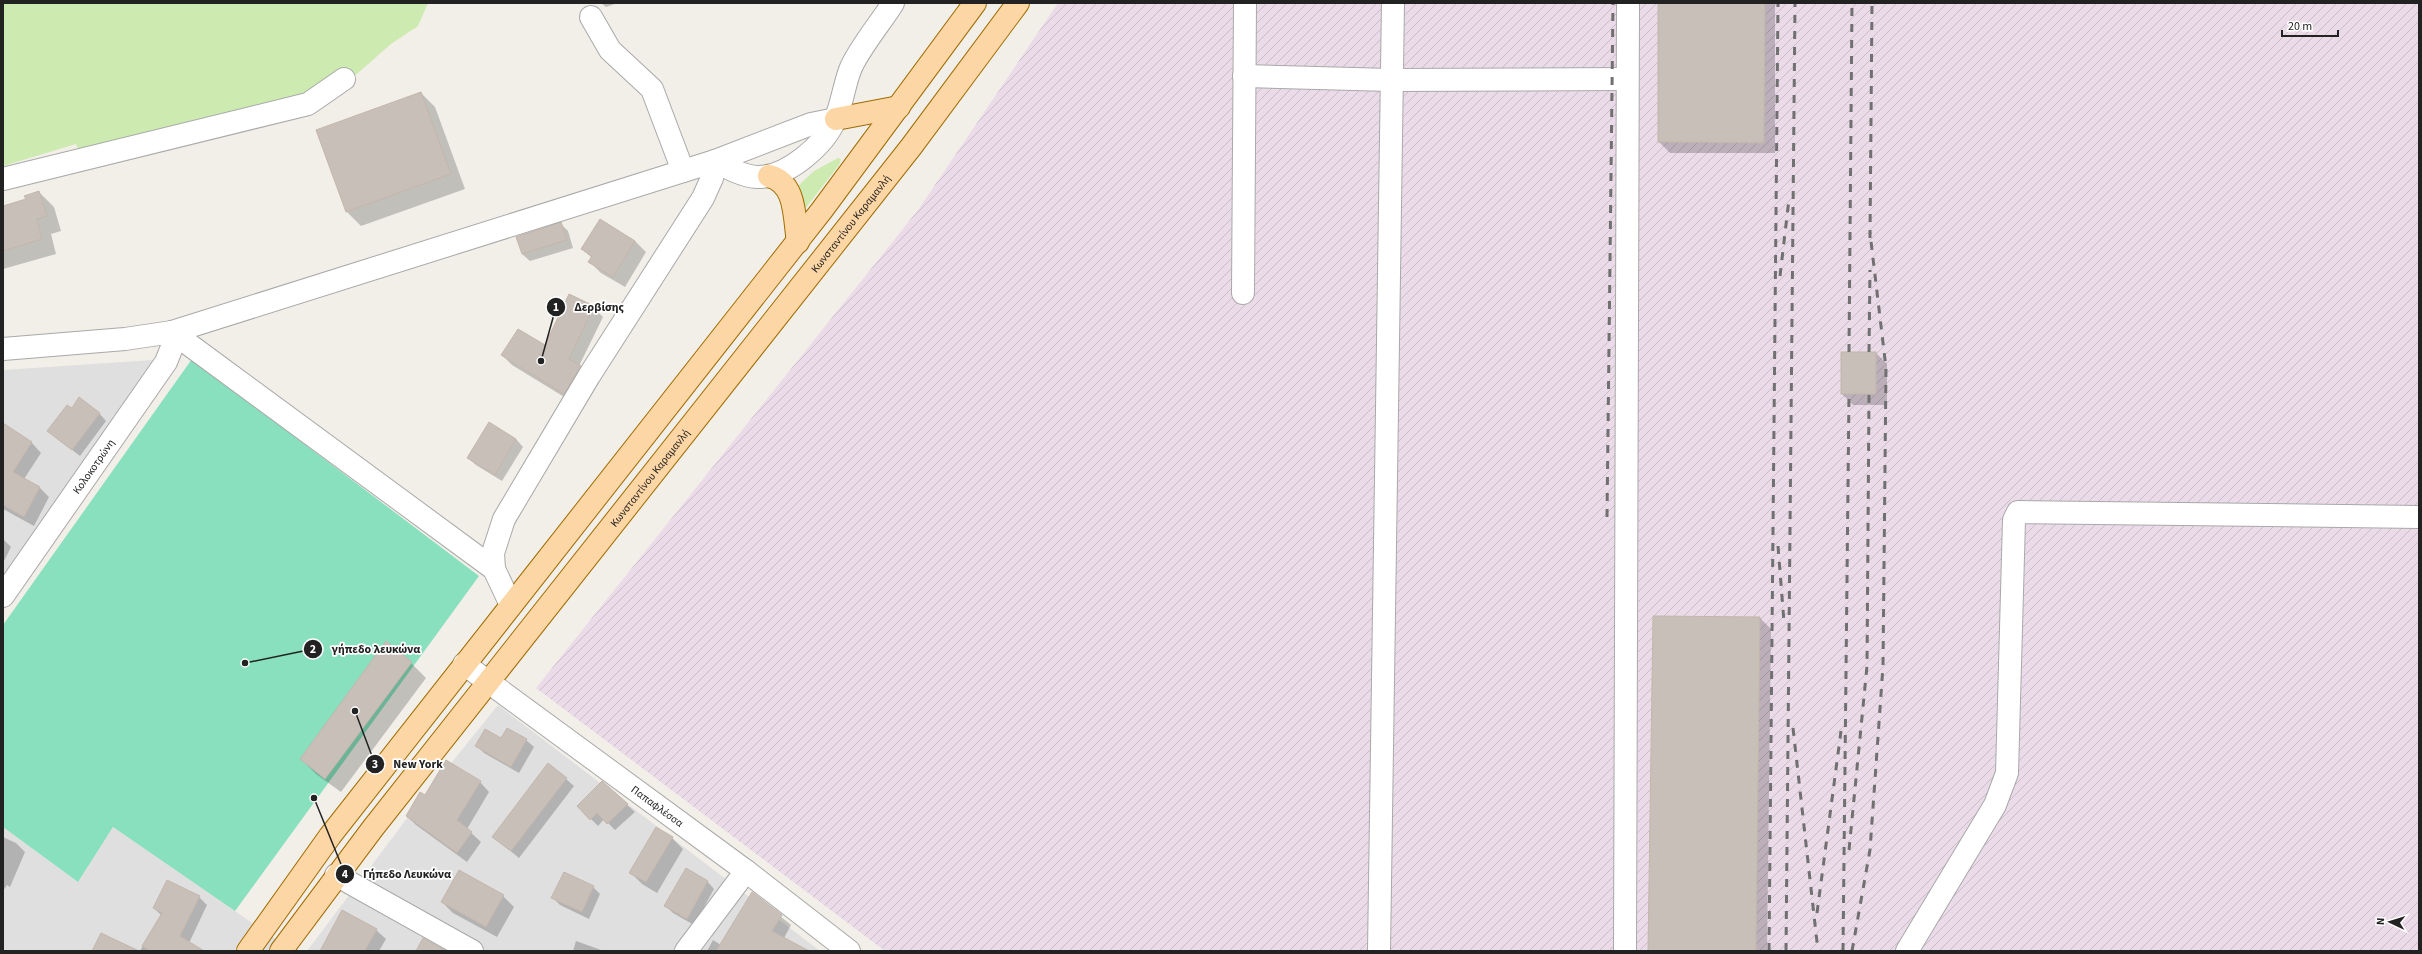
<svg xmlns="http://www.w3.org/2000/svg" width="2422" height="954" font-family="'Source Sans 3',sans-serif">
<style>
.residential{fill:#e0dfdf}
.industrial{fill:url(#industrial-furrows)}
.grass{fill:#cdebb0}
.pitch{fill:#88e0be}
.shadow{fill:#0003}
.building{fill:#c7bfb8;stroke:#c4b6ab}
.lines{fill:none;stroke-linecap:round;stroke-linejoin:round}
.minor-casing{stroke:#a9a9a9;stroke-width:24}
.major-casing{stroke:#a06b00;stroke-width:24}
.minor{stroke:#fff;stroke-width:22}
.major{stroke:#fcd6a4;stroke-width:22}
.rail{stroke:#707070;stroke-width:3;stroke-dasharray:8 8;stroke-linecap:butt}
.labels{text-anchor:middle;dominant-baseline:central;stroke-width:3.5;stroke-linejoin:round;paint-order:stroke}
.street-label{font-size:11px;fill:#222;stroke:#fff}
.leader{fill:none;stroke:#222;stroke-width:1.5}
.callout-dot{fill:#222;stroke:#fff;stroke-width:1.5}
.mark-label{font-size:12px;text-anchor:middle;font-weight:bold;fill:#fff}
.callout-label{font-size:12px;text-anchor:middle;font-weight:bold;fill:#222;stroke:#fff;stroke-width:3.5;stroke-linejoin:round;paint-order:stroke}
</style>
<defs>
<pattern id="industrial-furrows" width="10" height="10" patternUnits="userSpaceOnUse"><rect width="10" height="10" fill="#ebdbe8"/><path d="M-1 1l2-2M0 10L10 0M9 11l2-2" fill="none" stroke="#c9bcc7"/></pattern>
</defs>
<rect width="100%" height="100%" fill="#f2efe9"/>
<g class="residential">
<polygon points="153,360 158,365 3,578 3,370"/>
<polygon points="498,705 820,951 307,951 411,813"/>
<polygon points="3,827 78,882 113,827 293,951 3,951"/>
</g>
<polygon class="industrial" points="1058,3 2419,3 2419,951 885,951 536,688 918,210"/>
<g class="grass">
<polygon points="3,3 428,3 418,26 391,44 358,73 320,97 81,157 76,144 3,166"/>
<polygon points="838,158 841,159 839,165 801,214 799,185 814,171"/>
</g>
<polygon class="pitch" points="192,359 479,576 235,911 113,827 78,882 3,827 3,625"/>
<g class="shadow">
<polygon points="601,3 618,3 606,7"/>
<polygon points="1659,3 1775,3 1775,153 1670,153 1659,142"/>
<polygon points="421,93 435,107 465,189 361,226 347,212"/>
<polygon points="39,192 54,207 61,231 51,234 56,254 3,269 3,207 27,200"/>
<polygon points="600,220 635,241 646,252 625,287 601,273 590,262 592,258 582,249"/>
<polygon points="561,224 568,231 573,248 530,261 522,254"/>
<polygon points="593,307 603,317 579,366 590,376 574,403 512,365 502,355 545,346"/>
<polygon points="1876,353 1887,364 1887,405 1853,405 1842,394"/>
<polygon points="72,409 99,413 106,421 80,456 48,431"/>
<polygon points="3,425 32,443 41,453 24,479 40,488 49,497 34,526 3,509"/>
<polygon points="516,439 523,447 502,481 476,465 468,458"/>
<polygon points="3,539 11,547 3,563"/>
<polygon points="1760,618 1771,629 1767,951 1649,951"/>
<polygon points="411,663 426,678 341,792 316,774 301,759"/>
<polygon points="502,739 526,740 534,747 519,773 484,753 477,746"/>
<polygon points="566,779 574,786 519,858 493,837"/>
<polygon points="480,782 489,792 467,829 481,842 467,862 416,825 407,816 425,796"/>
<polygon points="602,782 635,812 615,830 604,819 598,826 578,806"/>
<polygon points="3,837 16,843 25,852 10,887 7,885 3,891"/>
<polygon points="672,838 683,849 657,893 642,884 631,873"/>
<polygon points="707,881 714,889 694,925 673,913 666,906"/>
<polygon points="593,887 600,894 589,919 560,905 553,898"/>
<polygon points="752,893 791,925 784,938 807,951 707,951 713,940 721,945"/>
<polygon points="503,896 514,907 497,937 453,913 442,902"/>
<polygon points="199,897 207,905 189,943 199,951 140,951 161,915 154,908"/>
<polygon points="343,911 376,930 386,939 379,951 321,951"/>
<polygon points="576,941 604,951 573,951"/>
</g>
<g class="building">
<polygon points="1658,3 1765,3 1764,143 1658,142"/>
<polygon points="421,92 451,174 346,212 316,130"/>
<polygon points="39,191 47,216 37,219 42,239 3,251 3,206 26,199 24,196"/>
<polygon points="600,219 635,241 613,277 588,262 592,256 581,249"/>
<polygon points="561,222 567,240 522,254 516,237"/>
<polygon points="569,294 594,306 569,359 581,366 564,394 501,355 518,329 545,345"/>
<rect x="1841" y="352" width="35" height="42"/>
<polygon points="79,397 100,413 72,450 47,431 67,405 72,408"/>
<polygon points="489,422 516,439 495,475 467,458"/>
<polygon points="3,423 32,442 13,472 40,487 24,517 3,505"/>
<polygon points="1653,616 1760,617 1756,951 1648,951"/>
<polygon points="386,641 412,662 325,779 300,759"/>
<polygon points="507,728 527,739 511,767 475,746 485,729 501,738"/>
<polygon points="446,760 481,781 457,820 472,832 457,853 406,816 420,792 425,795"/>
<polygon points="548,763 567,778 511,851 492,837"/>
<polygon points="602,781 628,804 607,824 597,813 590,820 577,806"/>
<polygon points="656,827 673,837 646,882 629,873"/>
<polygon points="686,868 708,881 687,919 664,906"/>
<polygon points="459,870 504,895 486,927 441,902"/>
<polygon points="564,872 594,886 582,912 551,898"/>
<polygon points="167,880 200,896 180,936 204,951 150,951 142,946 162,913 153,908"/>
<polygon points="752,892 782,915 772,931 809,951 716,951"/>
<polygon points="342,910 377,929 365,951 320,951"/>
<polygon points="101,933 139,951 92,951"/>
<polygon points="423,938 446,951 416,951"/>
</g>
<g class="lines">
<defs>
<g id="minor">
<polyline points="591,17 610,50 652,89 683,171"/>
<polyline points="1244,76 1391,80 1627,79"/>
<path d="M715,161c13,7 27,15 42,16 30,1 67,-32 78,-57 7,-16 9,-34 15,-50 7,-19 32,-49 43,-67"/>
<polyline points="3,179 308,104 344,79"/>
<polyline points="1243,293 1245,3"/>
<polyline points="172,332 494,569 511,605"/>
<polyline points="3,349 125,339 172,332 715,161 811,124 836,119"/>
<polyline points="494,569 493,553 504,519 589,376 703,198 712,178 715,161"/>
<path id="s1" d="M3,596l163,-234 6,-15v-15"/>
<path id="s2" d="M464,664l282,207 103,80"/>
<polyline points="336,875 472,951"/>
<polyline points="686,951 746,871"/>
<polyline points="1379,951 1393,3"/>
<polyline points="1625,951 1628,3"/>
<polyline points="1907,951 1995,805 2007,773 2014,520 2018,512 2419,517"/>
</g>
<g id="major">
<polyline points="836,119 899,107"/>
<path d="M769,176c28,7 25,43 29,66"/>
<polyline points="248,951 330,836 822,210 975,3"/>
<path id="s3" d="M281,951l92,-123 538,-681 107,-144"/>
</g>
</defs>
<use href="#minor" class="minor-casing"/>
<use href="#major" class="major-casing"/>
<use href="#minor" class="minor"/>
<use href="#major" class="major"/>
<g class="rail">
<polyline points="1870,238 1872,3"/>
<polyline points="1780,276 1789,199"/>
<polyline points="1849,352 1852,3"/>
<polyline points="1869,352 1870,270"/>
<polyline points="1607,517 1613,3"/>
<polyline points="1778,546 1784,622"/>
<polyline points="1793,728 1818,951"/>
<polyline points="1849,850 1867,666 1869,394"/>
<polyline points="1817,913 1841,731"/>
<polyline points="1769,951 1778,3"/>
<polyline points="1786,951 1795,3"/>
<polyline points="1843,951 1849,394"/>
<polyline points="1852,951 1870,850 1883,666 1886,368 1870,233"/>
</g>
</g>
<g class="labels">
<g class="street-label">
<text stroke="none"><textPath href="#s3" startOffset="924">Κωνσταντίνου Καραμανλή</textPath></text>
<text stroke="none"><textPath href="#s1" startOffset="158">Κολοκοτρώνη</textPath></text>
<text stroke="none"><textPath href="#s3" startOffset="600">Κωνσταντίνου Καραμανλή</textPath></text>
<text stroke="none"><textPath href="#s2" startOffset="240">Παπαφλέσσα</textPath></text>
</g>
</g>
<path class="leader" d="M541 361L556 307M245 663L313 649M355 711L375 764M314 798L345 874"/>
<g class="callout-dot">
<circle cx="541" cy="361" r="4"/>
<circle cx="245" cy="663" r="4"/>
<circle cx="355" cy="711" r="4"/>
<circle cx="314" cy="798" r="4"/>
<circle cx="556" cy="307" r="10"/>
<circle cx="313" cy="649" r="10"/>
<circle cx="375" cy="764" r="10"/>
<circle cx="345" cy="874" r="10"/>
</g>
<g class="mark-label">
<text x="556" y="311">1</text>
<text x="313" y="653">2</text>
<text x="375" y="768">3</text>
<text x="345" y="878">4</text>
</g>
<g class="callout-label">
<text x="599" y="311">Δερβίσης</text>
<text x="376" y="653">γήπεδο λευκώνα</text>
<text x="418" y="768">New York</text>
<text x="407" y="878">Γήπεδο Λευκώνα</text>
</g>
<rect width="2422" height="954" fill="none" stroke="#222222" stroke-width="8"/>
<g transform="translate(2390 922) rotate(274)" stroke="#ffffff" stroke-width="3" paint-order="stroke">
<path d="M0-3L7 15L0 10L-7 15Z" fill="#222222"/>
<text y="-6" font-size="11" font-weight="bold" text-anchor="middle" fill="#222222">N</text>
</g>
<path d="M2282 30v6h56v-6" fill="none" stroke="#222222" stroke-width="2"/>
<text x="2288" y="30" font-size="12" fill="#222222" stroke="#ffffff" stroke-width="3" paint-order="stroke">20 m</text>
</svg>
